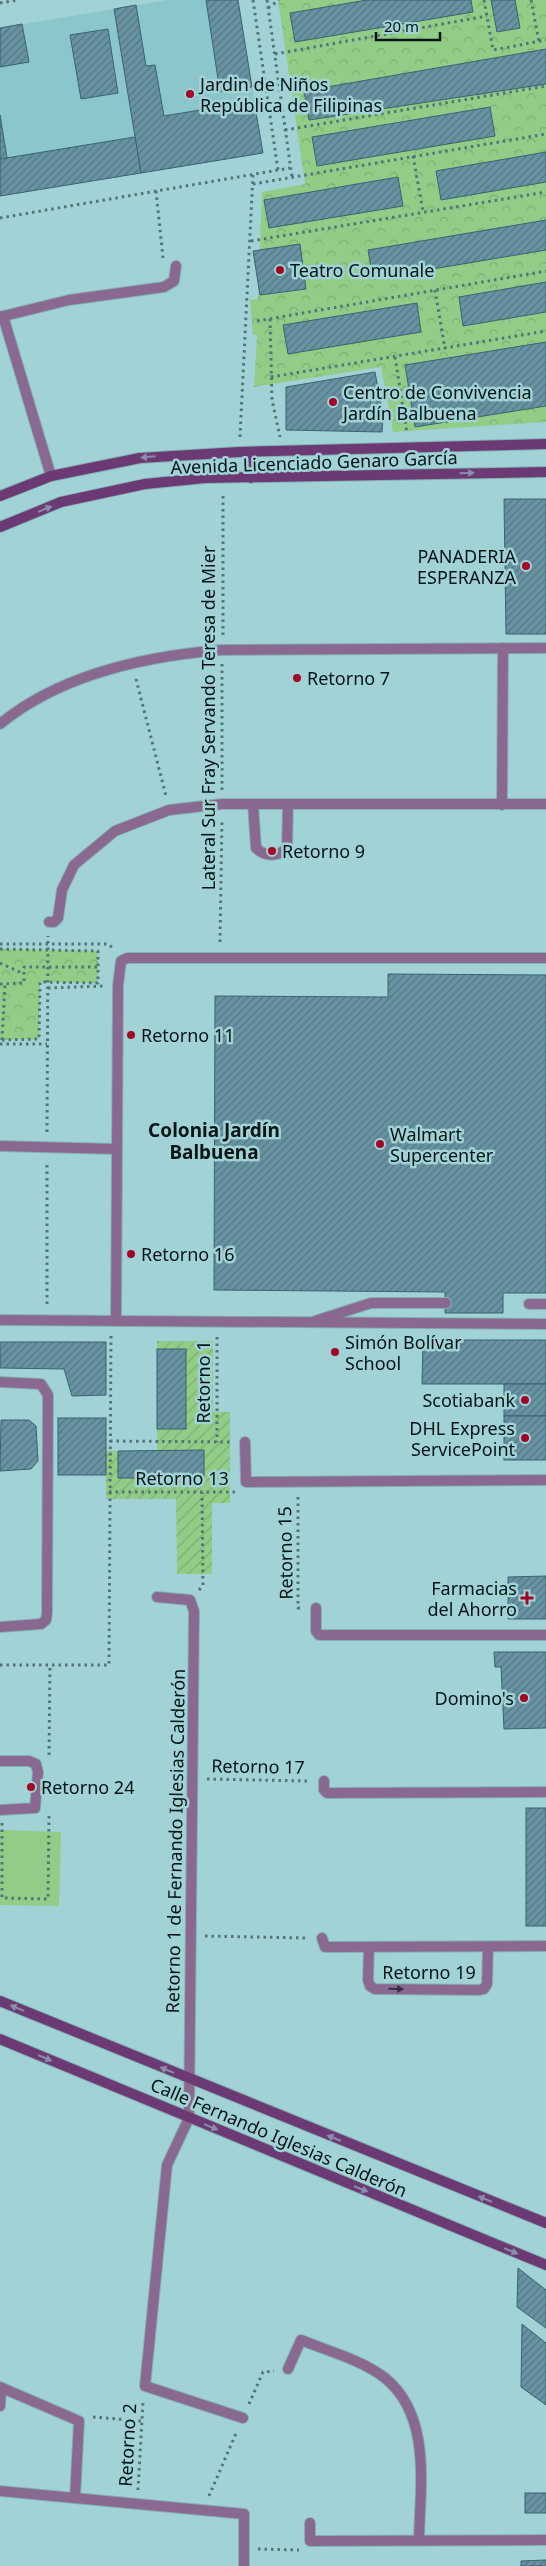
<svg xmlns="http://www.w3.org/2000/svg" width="546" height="2566" font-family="'Noto Sans',sans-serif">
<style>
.built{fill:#8bc7ca}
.grass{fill:#92cd87}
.park{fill:url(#park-crowns)}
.garden{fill:url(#garden-furrows)}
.building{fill:url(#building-hatch);stroke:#396371}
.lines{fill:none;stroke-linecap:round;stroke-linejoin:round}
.lane-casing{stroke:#85b1b3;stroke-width:12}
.street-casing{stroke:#85b1b3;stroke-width:12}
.secondary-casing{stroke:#85b1b3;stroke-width:12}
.path{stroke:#527476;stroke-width:3;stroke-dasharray:2.5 4;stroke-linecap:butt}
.lane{stroke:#8a6991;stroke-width:10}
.street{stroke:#8a6991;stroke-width:10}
.secondary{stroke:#6b3a75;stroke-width:10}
.oneway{fill:#898eaa}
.oneway2{fill:#323241}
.poi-dot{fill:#a30527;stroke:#a1d3d6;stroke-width:2}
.labels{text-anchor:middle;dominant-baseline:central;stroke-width:5;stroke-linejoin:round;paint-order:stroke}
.poi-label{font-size:18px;fill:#031516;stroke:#a1d3d6;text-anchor:start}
.street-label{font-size:18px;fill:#031516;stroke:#a1d3d6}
.neighbourhood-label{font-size:19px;font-weight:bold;fill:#031516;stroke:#a1d3d6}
</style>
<defs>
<pattern id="park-crowns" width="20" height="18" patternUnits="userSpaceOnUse" patternTransform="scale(1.25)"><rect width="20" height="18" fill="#92cd87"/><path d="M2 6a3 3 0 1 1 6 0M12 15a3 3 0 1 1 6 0" fill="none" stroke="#7caf74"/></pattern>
<pattern id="garden-furrows" width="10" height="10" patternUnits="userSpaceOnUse" patternTransform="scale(1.25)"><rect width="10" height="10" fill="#92cd87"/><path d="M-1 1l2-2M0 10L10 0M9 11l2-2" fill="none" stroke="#7caf74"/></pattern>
<pattern id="building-hatch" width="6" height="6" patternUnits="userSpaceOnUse" patternTransform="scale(1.25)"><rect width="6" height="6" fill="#6893a2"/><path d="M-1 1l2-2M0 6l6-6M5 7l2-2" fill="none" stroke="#537783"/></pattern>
</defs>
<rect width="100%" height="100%" fill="#a1d3d6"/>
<polygon class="built" points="168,0 238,0 263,153 0,196 0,28"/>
<polygon class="grass" points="0,1830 61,1832 59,1906 0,1905"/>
<g class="park">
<polygon points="278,0 546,0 546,422 393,432 381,367 254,387 257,335 253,335 250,300 258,299 262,192 305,184"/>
<polygon points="0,949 98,951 98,983 40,982 39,1039 0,1040"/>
</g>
<polygon class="garden" points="157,1341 213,1341 213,1412 230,1412 230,1503 212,1503 212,1574 177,1574 176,1499 106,1499 106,1451 157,1451"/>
<g class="building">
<polygon points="206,0 238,0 252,87 220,92"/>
<polygon points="367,0 471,0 473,12 295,42 290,13"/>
<polygon points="491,0 515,0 520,28 497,32"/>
<polygon points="136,5 146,66 155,65 164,116 254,101 263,153 141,173 114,9"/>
<polygon points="22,24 29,62 0,67 0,28"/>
<polygon points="108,29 118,93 81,99 70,35"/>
<polygon points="546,49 546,84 309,120 304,91"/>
<polygon points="490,107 495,136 317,166 312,137"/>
<polygon points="0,115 7,158 0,159"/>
<polygon points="135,137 141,173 0,196 0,159"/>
<polygon points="546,152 546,182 441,200 436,171"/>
<polygon points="398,177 403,206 269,228 264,200"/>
<polygon points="546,220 546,250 373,279 368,250"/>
<polygon points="300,244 306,289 260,295 253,251"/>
<polygon points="546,282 546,312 463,326 459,297"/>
<polygon points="417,303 421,332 288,354 283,325"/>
<polygon points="546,342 546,406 415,427 405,365"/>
<polygon points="375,372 383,416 382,432 286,430 286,387"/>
<polygon points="504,499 546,499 546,634 506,634"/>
<polygon points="388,974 546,975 546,1293 503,1293 503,1313 445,1313 445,1292 214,1290 215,996 388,997"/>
<polygon points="423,1340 546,1340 546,1384 422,1384"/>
<polygon points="0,1342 106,1342 106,1395 72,1396 64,1369 0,1368"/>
<rect x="157" y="1349" width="29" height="80"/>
<rect x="504" y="1384" width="42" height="32"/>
<rect x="504" y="1416" width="42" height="44"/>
<rect x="58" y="1418" width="48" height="57"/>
<polygon points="1,1420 29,1420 36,1426 38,1461 31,1469 0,1471"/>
<polygon points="204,1450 204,1478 118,1478 118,1451"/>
<polygon points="546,1576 546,1619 508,1619 508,1577"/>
<polygon points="494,1652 546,1652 546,1728 504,1729 501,1667 495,1667"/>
<rect x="526" y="1808" width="20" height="118"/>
<polygon points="518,2268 546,2290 546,2328 517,2307"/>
<polygon points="522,2324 546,2343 546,2405 521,2387"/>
<rect x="525" y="2493" width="21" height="20"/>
<polygon points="546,2560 546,2566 521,2566 521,2561"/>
</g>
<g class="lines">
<defs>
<g id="lane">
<path d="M253,804l3,44c9,9 22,9 31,0l1,-44"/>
<polyline points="502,805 503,648"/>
<polyline points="529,1304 546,1304"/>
<polyline points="315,1321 371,1303 446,1303"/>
<polyline points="0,1382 41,1384 48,1395 47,1613 46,1620 41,1624 0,1627"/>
</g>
<g id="street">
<polyline points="3,316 51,476"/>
<polyline points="0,317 69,300 164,287 174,281 176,266"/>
<path d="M0,724c61,-50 146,-68 222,-74l324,-2"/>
<polyline points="49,922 54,922 58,918 62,890 74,865 115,831 169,810 222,804 546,804"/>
<polyline points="0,1146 117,1149"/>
<polyline points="0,1320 546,1324"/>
<polyline points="116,1321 118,985 121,961 127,958 546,958"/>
<polyline points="245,1442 246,1482 546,1480"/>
<polyline points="157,1597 190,1600 194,1611 189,2118 167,2165 145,2386 243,2418"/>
<polyline points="316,1608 316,1631 319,1635 546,1635"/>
<polyline points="0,1761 29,1761 36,1764 38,1772 35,1808 0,1810"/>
<polyline points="324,1781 324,1790 327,1793 546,1792"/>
<polyline points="322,1938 325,1947 546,1946"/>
<polyline points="369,1947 368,1980 370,1986 375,1989 478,1990 484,1989 487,1984 488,1947"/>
<path d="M288,2369l13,-29c27,11 61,20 84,38 47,38 35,109 34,162"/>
<polyline points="0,2387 79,2421 75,2498"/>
<polyline points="0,2406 1,2388"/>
<polyline points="0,2491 244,2514 244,2566"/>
<polyline points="310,2523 310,2541 546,2540"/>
</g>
<g id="secondary">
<polyline points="251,452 251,478"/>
<polyline points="0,496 51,476 140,458 239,452 546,444"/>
<polyline points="0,527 61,502 145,484 205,478 546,472"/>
<polyline points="0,2001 546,2223"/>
<polyline points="0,2039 546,2265"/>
</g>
</defs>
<use href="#lane" class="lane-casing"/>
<use href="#street" class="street-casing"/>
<use href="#secondary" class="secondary-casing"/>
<g class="path">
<polyline points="253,0 278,170"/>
<polyline points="267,0 292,177"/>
<polyline points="484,0 493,50 546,40"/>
<polyline points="531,0 539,42"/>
<polyline points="0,3 18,0"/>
<polyline points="268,8 279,0"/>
<polyline points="275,54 487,16"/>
<polyline points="285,130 546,86"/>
<polyline points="413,156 423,211"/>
<polyline points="253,184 546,134"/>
<polyline points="156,191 163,258"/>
<polyline points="0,218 290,168"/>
<polyline points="251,241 546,192"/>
<polyline points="435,290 445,349"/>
<polyline points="270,319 272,400 280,437"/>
<polyline points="257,321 546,271"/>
<polyline points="395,357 407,433"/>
<polyline points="271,377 546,331"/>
<polyline points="240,437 253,174"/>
<polyline points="223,635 223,494"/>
<polyline points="136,679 166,796"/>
<polyline points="222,790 222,664"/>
<polyline points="220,942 222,819"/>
<polyline points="0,944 108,944 113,948"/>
<polyline points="0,949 98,951 98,983 40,982 39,1039 0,1040"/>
<polyline points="0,963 24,974"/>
<polyline points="0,984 24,983 24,967 98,967"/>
<polyline points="48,988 105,986"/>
<polyline points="2,1040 5,984"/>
<polyline points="0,1044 47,1044"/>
<polyline points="47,1132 48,936"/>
<polyline points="47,1304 47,1161"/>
<polyline points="217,1337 217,1442"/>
<polyline points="110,1441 231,1442"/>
<polyline points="109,1492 235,1492"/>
<polyline points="298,1497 298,1608 301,1608"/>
<polyline points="199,1590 203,1585 202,1492"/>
<polyline points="0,1665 109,1665 111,1336"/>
<polyline points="49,1755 50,1665"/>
<polyline points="207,1779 308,1781"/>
<polyline points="2,1823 2,1898 48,1899 49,1816"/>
<polyline points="205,1936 306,1938"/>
<polyline points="249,2404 263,2372 274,2371"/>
<polyline points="93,2417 141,2421"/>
<polyline points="138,2490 143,2402"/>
<polyline points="209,2496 237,2431"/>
<polyline points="258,2549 299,2550"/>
</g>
<use href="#lane" class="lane"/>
<use href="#street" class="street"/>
<use href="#secondary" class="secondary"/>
</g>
<defs><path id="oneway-solid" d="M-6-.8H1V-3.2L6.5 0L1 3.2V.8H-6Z" transform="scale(1.25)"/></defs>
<g class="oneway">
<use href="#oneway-solid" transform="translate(148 457) rotate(175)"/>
<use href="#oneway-solid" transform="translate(467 473) rotate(-1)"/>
<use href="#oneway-solid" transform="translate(45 509) rotate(-22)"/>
<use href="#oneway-solid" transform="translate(17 2008) rotate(-158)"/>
<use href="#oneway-solid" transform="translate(45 2058) rotate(23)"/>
<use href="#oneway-solid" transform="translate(167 2070) rotate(-158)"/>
<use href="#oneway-solid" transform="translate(211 2127) rotate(22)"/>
<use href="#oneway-solid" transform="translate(334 2138) rotate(-158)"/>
<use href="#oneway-solid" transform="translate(361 2189) rotate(22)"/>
<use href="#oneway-solid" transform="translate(485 2199) rotate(-158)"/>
<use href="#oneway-solid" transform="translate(511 2251) rotate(22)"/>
</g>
<use class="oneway2" href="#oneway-solid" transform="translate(396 1989) rotate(1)"/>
<g class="poi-dot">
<circle cx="190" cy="94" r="5"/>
<circle cx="280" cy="270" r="5"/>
<circle cx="333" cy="402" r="5"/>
<circle cx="526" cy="566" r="5"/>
<circle cx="297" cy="678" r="5"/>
<circle cx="272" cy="851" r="5"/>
<circle cx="131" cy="1035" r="5"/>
<circle cx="380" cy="1144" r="5"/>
<circle cx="131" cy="1254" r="5"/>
<circle cx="335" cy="1352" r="5"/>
<circle cx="525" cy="1400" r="5"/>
<circle cx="525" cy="1438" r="5"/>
<path d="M524.5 1590.5h5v5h5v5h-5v5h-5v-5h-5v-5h5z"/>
<circle cx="524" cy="1698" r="5"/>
<circle cx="31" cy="1787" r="5"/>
</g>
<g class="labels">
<g class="poi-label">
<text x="200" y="84">Jardin de Niños<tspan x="200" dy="21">República de Filipinas</tspan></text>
<text x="290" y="270">Teatro Comunale</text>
<text x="343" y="392">Centro de Convivencia<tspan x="343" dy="21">Jardín Balbuena</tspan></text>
<text x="516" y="556" text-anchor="end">PANADERIA<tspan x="516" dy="21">ESPERANZA</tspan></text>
<text x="307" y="678">Retorno 7</text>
<text x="282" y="851">Retorno 9</text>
<text x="141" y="1035">Retorno 11</text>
<text x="390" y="1134">Walmart<tspan x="390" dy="21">Supercenter</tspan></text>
<text x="141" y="1254">Retorno 16</text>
<text x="345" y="1342">Simón Bolívar<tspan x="345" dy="21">School</tspan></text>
<text x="515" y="1400" text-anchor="end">Scotiabank</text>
<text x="515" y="1428" text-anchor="end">DHL Express<tspan x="515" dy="21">ServicePoint</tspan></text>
<text x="517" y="1588" text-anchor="end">Farmacias<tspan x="517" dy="21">del Ahorro</tspan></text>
<text x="514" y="1698" text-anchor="end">Domino's</text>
<text x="41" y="1787">Retorno 24</text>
</g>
<g class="street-label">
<text transform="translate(314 462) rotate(-2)">Avenida Licenciado Genaro García</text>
<text transform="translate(208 718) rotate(-90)">Lateral Sur Fray Servando Teresa de Mier</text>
<text transform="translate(203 1382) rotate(-90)">Retorno 1</text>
<text x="182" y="1478">Retorno 13</text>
<text transform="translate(285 1553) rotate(-91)">Retorno 15</text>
<text transform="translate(258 1766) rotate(1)">Retorno 17</text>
<text transform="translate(175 1841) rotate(-89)">Retorno 1 de Fernando Iglesias Calderón</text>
<text x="429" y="1972">Retorno 19</text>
<text transform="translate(279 2137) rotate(23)">Calle Fernando Iglesias Calderón</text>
<text transform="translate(127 2445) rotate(-87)">Retorno 2</text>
</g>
<g class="neighbourhood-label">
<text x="214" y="1130">Colonia Jardín<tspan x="214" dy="22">Balbuena</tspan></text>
</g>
</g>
<path d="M376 32v8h64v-8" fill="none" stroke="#031516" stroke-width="2.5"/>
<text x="384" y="32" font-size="15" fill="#031516" stroke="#a1d3d6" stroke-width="4" paint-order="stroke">20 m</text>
</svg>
